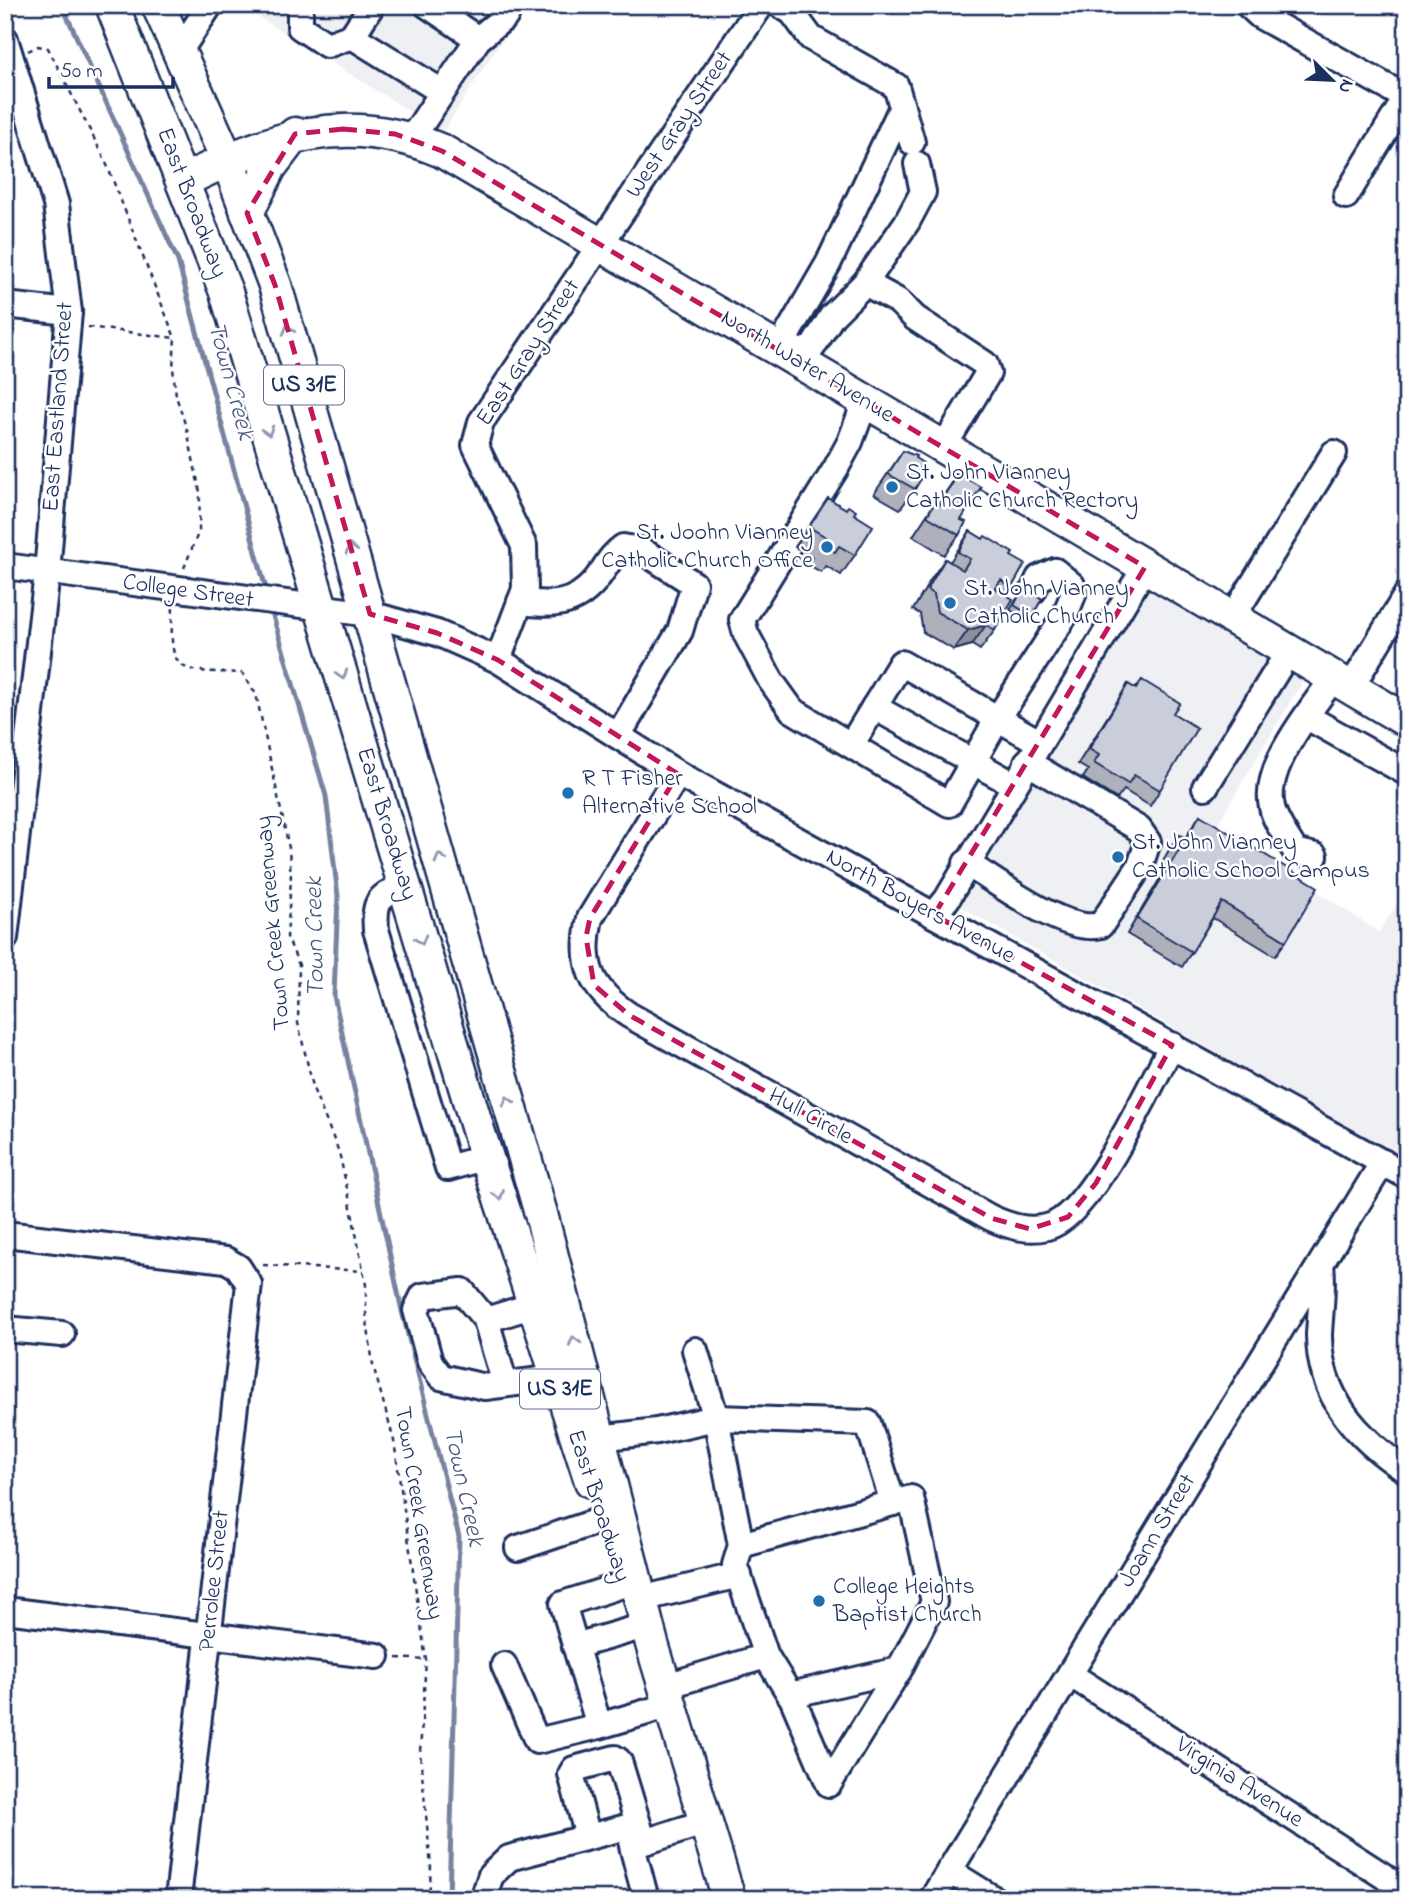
<svg xmlns="http://www.w3.org/2000/svg" width="1412" height="1904" font-family="'Indie Flower',sans-serif">
<style>
.built{fill:#eff0f4}
.lines{fill:none;stroke-linecap:round;stroke-linejoin:round}
.stream{stroke:#77839f;stroke-width:5}
.minor-casing{stroke:#1b2f5e;stroke-width:30}
.major-casing{stroke:#1b2f5e;stroke-width:37}
.path{stroke:#1b2f5e;stroke-width:2.5;stroke-dasharray:5 5;stroke-linecap:butt}
.minor{stroke:#fff;stroke-width:24}
.major{stroke:#fff;stroke-width:32}
.wall{fill:#aeb1bb;stroke:#1b2f5e;stroke-width:2}
.shaded-wall{fill:#8d9099;stroke:#1b2f5e;stroke-width:2}
.building{fill:#caceda;stroke:#1b2f5e;stroke-width:2}
.oneway{stroke:#8d97ae}
.marked{fill:none;stroke:#c2185b;stroke-width:5;stroke-dasharray:14 9;stroke-linejoin:round}
.poi-dot{fill:#1f6fb2;stroke:#fff;stroke-width:2.5}
.labels{text-anchor:middle;dominant-baseline:central;stroke-width:5;stroke-linejoin:round;paint-order:stroke}
.shield{fill:#fff;stroke:#5f6d8e;stroke-width:2}
.shield-label{font-size:23px;font-weight:bold;fill:#1b2f5e}
.street-label{font-size:24px;fill:#1b2f5e;stroke:#fff}
.poi-label{font-size:24px;fill:#1b2f5e;stroke:#fff;text-anchor:start}
.water-label{font-size:26px;font-style:italic;fill:#49597e;stroke:#fff}
</style>
<rect width="100%" height="100%" fill="#fff"/>
<filter id="ink" filterUnits="userSpaceOnUse"><feTurbulence type="fractalNoise" baseFrequency=".0143" numOctaves="2"/><feDisplacementMap in="SourceGraphic" scale="14" xChannelSelector="R" yChannelSelector="G"/><feConvolveMatrix kernelMatrix="1 2 1 2 8 2 1 2 1" color-interpolation-filters="sRGB"/></filter>
<g filter="url(#ink)">
<g class="built">
<polygon points="239,5 524,5 443,132"/>
<polygon points="1138,578 1304,679 1216,826 1379,932 1407,889 1407,1161 947,899"/>
</g>
<g class="lines">
<g class="stream">
<polyline points="62,5 178,261 267,593"/>
<polyline points="271,609 326,796 338,896 334,996 402,1311 459,1537 449,1899"/>
</g>
<defs>
<g id="minor">
<polyline points="300,5 300,27 327,45 352,36 442,92"/>
<polyline points="427,5 478,39"/>
<polyline points="780,5 792,12 811,38 896,86 902,107 828,264 788,333 786,356 812,348 832,316 865,283 907,222 923,192 917,164"/>
<polyline points="1248,5 1260,16 1407,98"/>
<polyline points="352,36 372,5"/>
<polyline points="5,39 56,204 69,312 47,573 5,938"/>
<polyline points="179,52 210,5"/>
<polyline points="902,107 912,142"/>
<polyline points="412,138 478,39 505,17 512,5"/>
<polyline points="1346,196 1406,98"/>
<polyline points="865,283 898,301 915,318 985,364 988,373 943,448"/>
<polyline points="5,305 69,312"/>
<polyline points="865,402 850,442 836,468 742,620 746,634 771,681 792,710 949,804 998,718 1065,615 1073,595 1072,585 1055,571 1039,578 1033,591"/>
<polyline points="5,566 370,614 437,633 498,660 678,774 1407,1176"/>
<path d="M520,602c31,3 53,5 75,-21 10,-12 15,-25 28,-34l18,3 53,34 -14,47 -62,105"/>
<polyline points="1232,618 1334,453"/>
<polyline points="498,660 525,589 524,546 475,445 481,422 761,5"/>
<polyline points="1351,687 1407,594"/>
<polyline points="874,707 1013,784"/>
<polyline points="1307,717 1407,773"/>
<polyline points="851,745 901,663 1039,742"/>
<path d="M678,774l-88,144c-10,46 0,71 39,97l362,203c18,8 36,14 56,9 44,-10 102,-141 125,-182"/>
<polyline points="1205,787 1289,651"/>
<path d="M1315,856l-20,-5c-7,-13 -20,-29 -23,-44 -10,-40 40,-98 62,-130"/>
<path d="M966,863c31,19 100,72 135,62l39,-59 8,-24 -9,-13 -112,-67"/>
<path d="M405,886c-27,10 -31,15 -29,44l72,238 39,-11"/>
<polyline points="934,915 947,899 1145,567"/>
<polyline points="5,1234 226,1260 238,1267 249,1284 178,1899"/>
<path d="M1321,1264c3,25 -1,47 -2,71 0,62 39,104 88,136"/>
<polyline points="550,1300 486,1320 462,1291 423,1296 416,1310 430,1362 441,1377 485,1387 556,1378"/>
<polyline points="486,1320 505,1384"/>
<polyline points="5,1329 62,1334"/>
<polyline points="600,1438 657,1431 716,1418 695,1350"/>
<polyline points="741,1545 911,1498 934,1602 899,1670 790,1695 766,1656"/>
<polyline points="518,1548 604,1519"/>
<polyline points="625,1584 563,1604 599,1726 671,1705"/>
<polyline points="641,1599 739,1575"/>
<polyline points="5,1610 377,1656"/>
<polyline points="575,1646 638,1628"/>
<polyline points="504,1665 537,1741 599,1726"/>
<polyline points="1071,1675 1407,1891"/>
<polyline points="666,1686 766,1656 735,1565 741,1545 716,1418 868,1423 893,1503"/>
<polyline points="791,1695 829,1784 899,1670"/>
<polyline points="588,1837 571,1774 574,1769 615,1758 619,1761 643,1840"/>
<polyline points="949,1871 994,1899"/>
<polyline points="483,1899 491,1875 509,1858 638,1824"/>
<polyline points="646,1899 632,1846 706,1822"/>
<polyline points="932,1899 1383,1162"/>
</g>
<g id="major">
<polyline points="112,5 226,292 478,1130 591,1481"/>
<polyline points="158,5 227,159 275,285 541,1214 652,1644 729,1899"/>
<path d="M183,181c88,-43 162,-72 259,-30l965,570"/>
<polyline points="247,213 270,167 295,134"/>
</g>
</defs>
<use href="#minor" class="minor-casing"/>
<use href="#major" class="major-casing"/>
<g class="path">
<polyline points="28,51 38,46 48,48 105,160 175,338 173,368 176,396 187,430 200,492 199,531 184,568"/>
<polyline points="88,327 175,338"/>
<path d="M173,608c-6,70 8,62 69,65l14,21 33,154 2,31 -4,58 12,28 -1,58 16,68 25,61 10,45 17,88v28l7,52 21,76 32,219 -6,92 11,115 -2,32"/>
<polyline points="263,1265 364,1271"/>
<polyline points="397,1658 426,1660"/>
</g>
<use href="#minor" class="minor"/>
<use href="#major" class="major"/>
</g>
<g class="wall">
<polygon points="903,451 915,458 918,470 915,489 900,509 874,494"/>
<polygon points="958,474 961,520 959,535 944,555 913,536 934,504 937,505"/>
<polygon points="828,498 854,514 855,555 841,575 826,566 821,572 807,564 812,557 795,547"/>
<polygon points="970,531 1011,556 1012,587 1006,595 995,630 980,650 972,645 954,650 923,632 920,614 913,610 931,579 945,559 950,562"/>
<polygon points="1024,587 1042,599 1028,621 1010,610"/>
<polygon points="1142,680 1173,713 1160,790 1150,806 1124,790 1117,799 1083,778 1088,770 1078,764 1128,684 1135,689"/>
<polygon points="1200,815 1286,941 1275,956 1213,918 1182,967 1127,934 1168,865 1162,862 1169,850 1179,835 1185,838"/>
</g>
<polygon class="shaded-wall" points="986,625 972,645 954,650 968,630"/>
<g class="building">
<polygon points="903,451 916,456 915,458 923,463 918,470 924,474 915,489 888,474"/>
<polygon points="958,474 981,487 961,520 966,522 959,535 927,516 934,504 939,506"/>
<polygon points="828,498 846,509 848,506 856,511 854,514 873,526 855,555 839,546 835,552 821,544 826,537 809,527"/>
<polygon points="970,531 983,539 985,536 1013,553 1011,556 1025,564 1012,587 1001,580 995,588 1013,599 995,630 986,625 968,630 937,612 934,594 927,590 945,559 963,570 970,559 958,552"/>
<polygon points="1024,587 1042,599 1032,616 1014,605"/>
<polygon points="1142,680 1180,703 1173,713 1197,728 1160,790 1134,775 1128,784 1094,763 1099,755 1089,749 1128,684 1136,689"/>
<polygon points="1200,815 1318,887 1286,941 1222,902 1192,952 1137,919 1179,850 1172,846 1179,835 1186,838"/>
</g>
<defs><path id="oneway-chevron" d="M-2-3.5L2.5 0L-2 3.5" fill="none" stroke-width="1.6" stroke-linecap="round" stroke-linejoin="round" transform="scale(1.75)"/></defs>
<g class="oneway">
<use href="#oneway-chevron" transform="translate(288 330) rotate(-106)"/>
<use href="#oneway-chevron" transform="translate(268 431) rotate(73)"/>
<use href="#oneway-chevron" transform="translate(351 549) rotate(-106)"/>
<use href="#oneway-chevron" transform="translate(342 675) rotate(73)"/>
<use href="#oneway-chevron" transform="translate(440 858) rotate(-106)"/>
<use href="#oneway-chevron" transform="translate(421 940) rotate(73)"/>
<use href="#oneway-chevron" transform="translate(508 1101) rotate(-106)"/>
<use href="#oneway-chevron" transform="translate(499 1195) rotate(73)"/>
<use href="#oneway-chevron" transform="translate(574 1341) rotate(-105)"/>
</g>
</g>
<path class="marked" d="M343,129l52,5 47,17 703,416 -211,348 238,130 -76,138 -28,34 -38,12 -39,-11 -362,-203 -35,-30 -8,-48 4,-19 88,-144 -180,-114 -61,-27 -67,-19 -95,-329 -28,-72 48,-79z"/>
<g class="poi-dot">
<circle cx="892" cy="487" r="7"/>
<circle cx="827" cy="547" r="7"/>
<circle cx="950" cy="603" r="7"/>
<circle cx="568" cy="793" r="7"/>
<circle cx="1118" cy="857" r="7"/>
<circle cx="819" cy="1601" r="7"/>
</g>
<g class="labels">
<g class="shield">
<rect x="264" y="365.5" width="80" height="39" rx="5"/>
<rect x="520" y="1369.5" width="80" height="39" rx="5"/>
</g>
<g class="shield-label">
<text x="304" y="385">US 31E</text>
<text x="560" y="1389">US 31E</text>
</g>
<g class="street-label">
<text transform="translate(680 125) rotate(-56)">West Gray Street</text>
<text transform="translate(191 203) rotate(69)">East Broadway</text>
<text transform="translate(529 353) rotate(-57)">East Gray Street</text>
<text transform="translate(807 367) rotate(31)">North Water Avenue</text>
<text transform="translate(59 407) rotate(-86)">East Eastland Street</text>
<text transform="translate(188 592) rotate(8)">College Street</text>
<text transform="translate(386 824) rotate(73)">East Broadway</text>
<text transform="translate(920 907) rotate(29)">North Boyers Avenue</text>
<text transform="translate(274 923) rotate(-95)">Town Creek Greenway</text>
<text transform="translate(810 1117) rotate(29)">Hull Circle</text>
<text transform="translate(598 1506) rotate(72)">East Broadway</text>
<text transform="translate(418 1513) rotate(81)">Town Creek Greenway</text>
<text transform="translate(1158 1531) rotate(-59)">Joann Street</text>
<text transform="translate(215 1581) rotate(-84)">Perrolee Street</text>
<text transform="translate(1239 1783) rotate(33)">Virginia Avenue</text>
</g>
<g class="poi-label">
<text x="906" y="473">St. John Vianney<tspan x="906" dy="28">Catholic Church Rectory</tspan></text>
<text x="813" y="533" text-anchor="end">St. Joohn Vianney<tspan x="813" dy="28">Catholic Church Office</tspan></text>
<text x="964" y="589">St. John Vianney<tspan x="964" dy="28">Catholic Church</tspan></text>
<text x="582" y="779">R T Fisher<tspan x="582" dy="28">Alternative School</tspan></text>
<text x="1132" y="843">St. John Vianney<tspan x="1132" dy="28">Catholic School Campus</tspan></text>
<text x="833" y="1587">College Heights<tspan x="833" dy="28">Baptist Church</tspan></text>
</g>
<g class="water-label">
<text transform="translate(230 381) rotate(75)">Town Creek</text>
<text transform="translate(316 937) rotate(-91)">Town Creek</text>
<text transform="translate(463 1487) rotate(78)">Town Creek</text>
</g>
</g>
<rect width="1412" height="1904" fill="none" stroke="#fff" stroke-width="28"/>
<rect x="14" y="14" width="1384" height="1876" fill="none" stroke="#1b2f5e" stroke-width="2.5" filter="url(#ink)"/>
<g transform="translate(1332 80) rotate(114)" stroke="#ffffff" stroke-width="5" paint-order="stroke">
<path d="M0-5L12 26L0 18L-12 26Z" fill="#1b2f5e"/>
<text y="-10" font-size="19" font-weight="bold" text-anchor="middle" fill="#1b2f5e">N</text>
</g>
<path d="M49 77v10h124v-10" fill="none" stroke="#1b2f5e" stroke-width="3.5"/>
<text x="60" y="77" font-size="21" fill="#1b2f5e" stroke="#ffffff" stroke-width="5" paint-order="stroke">50 m</text>
</svg>
